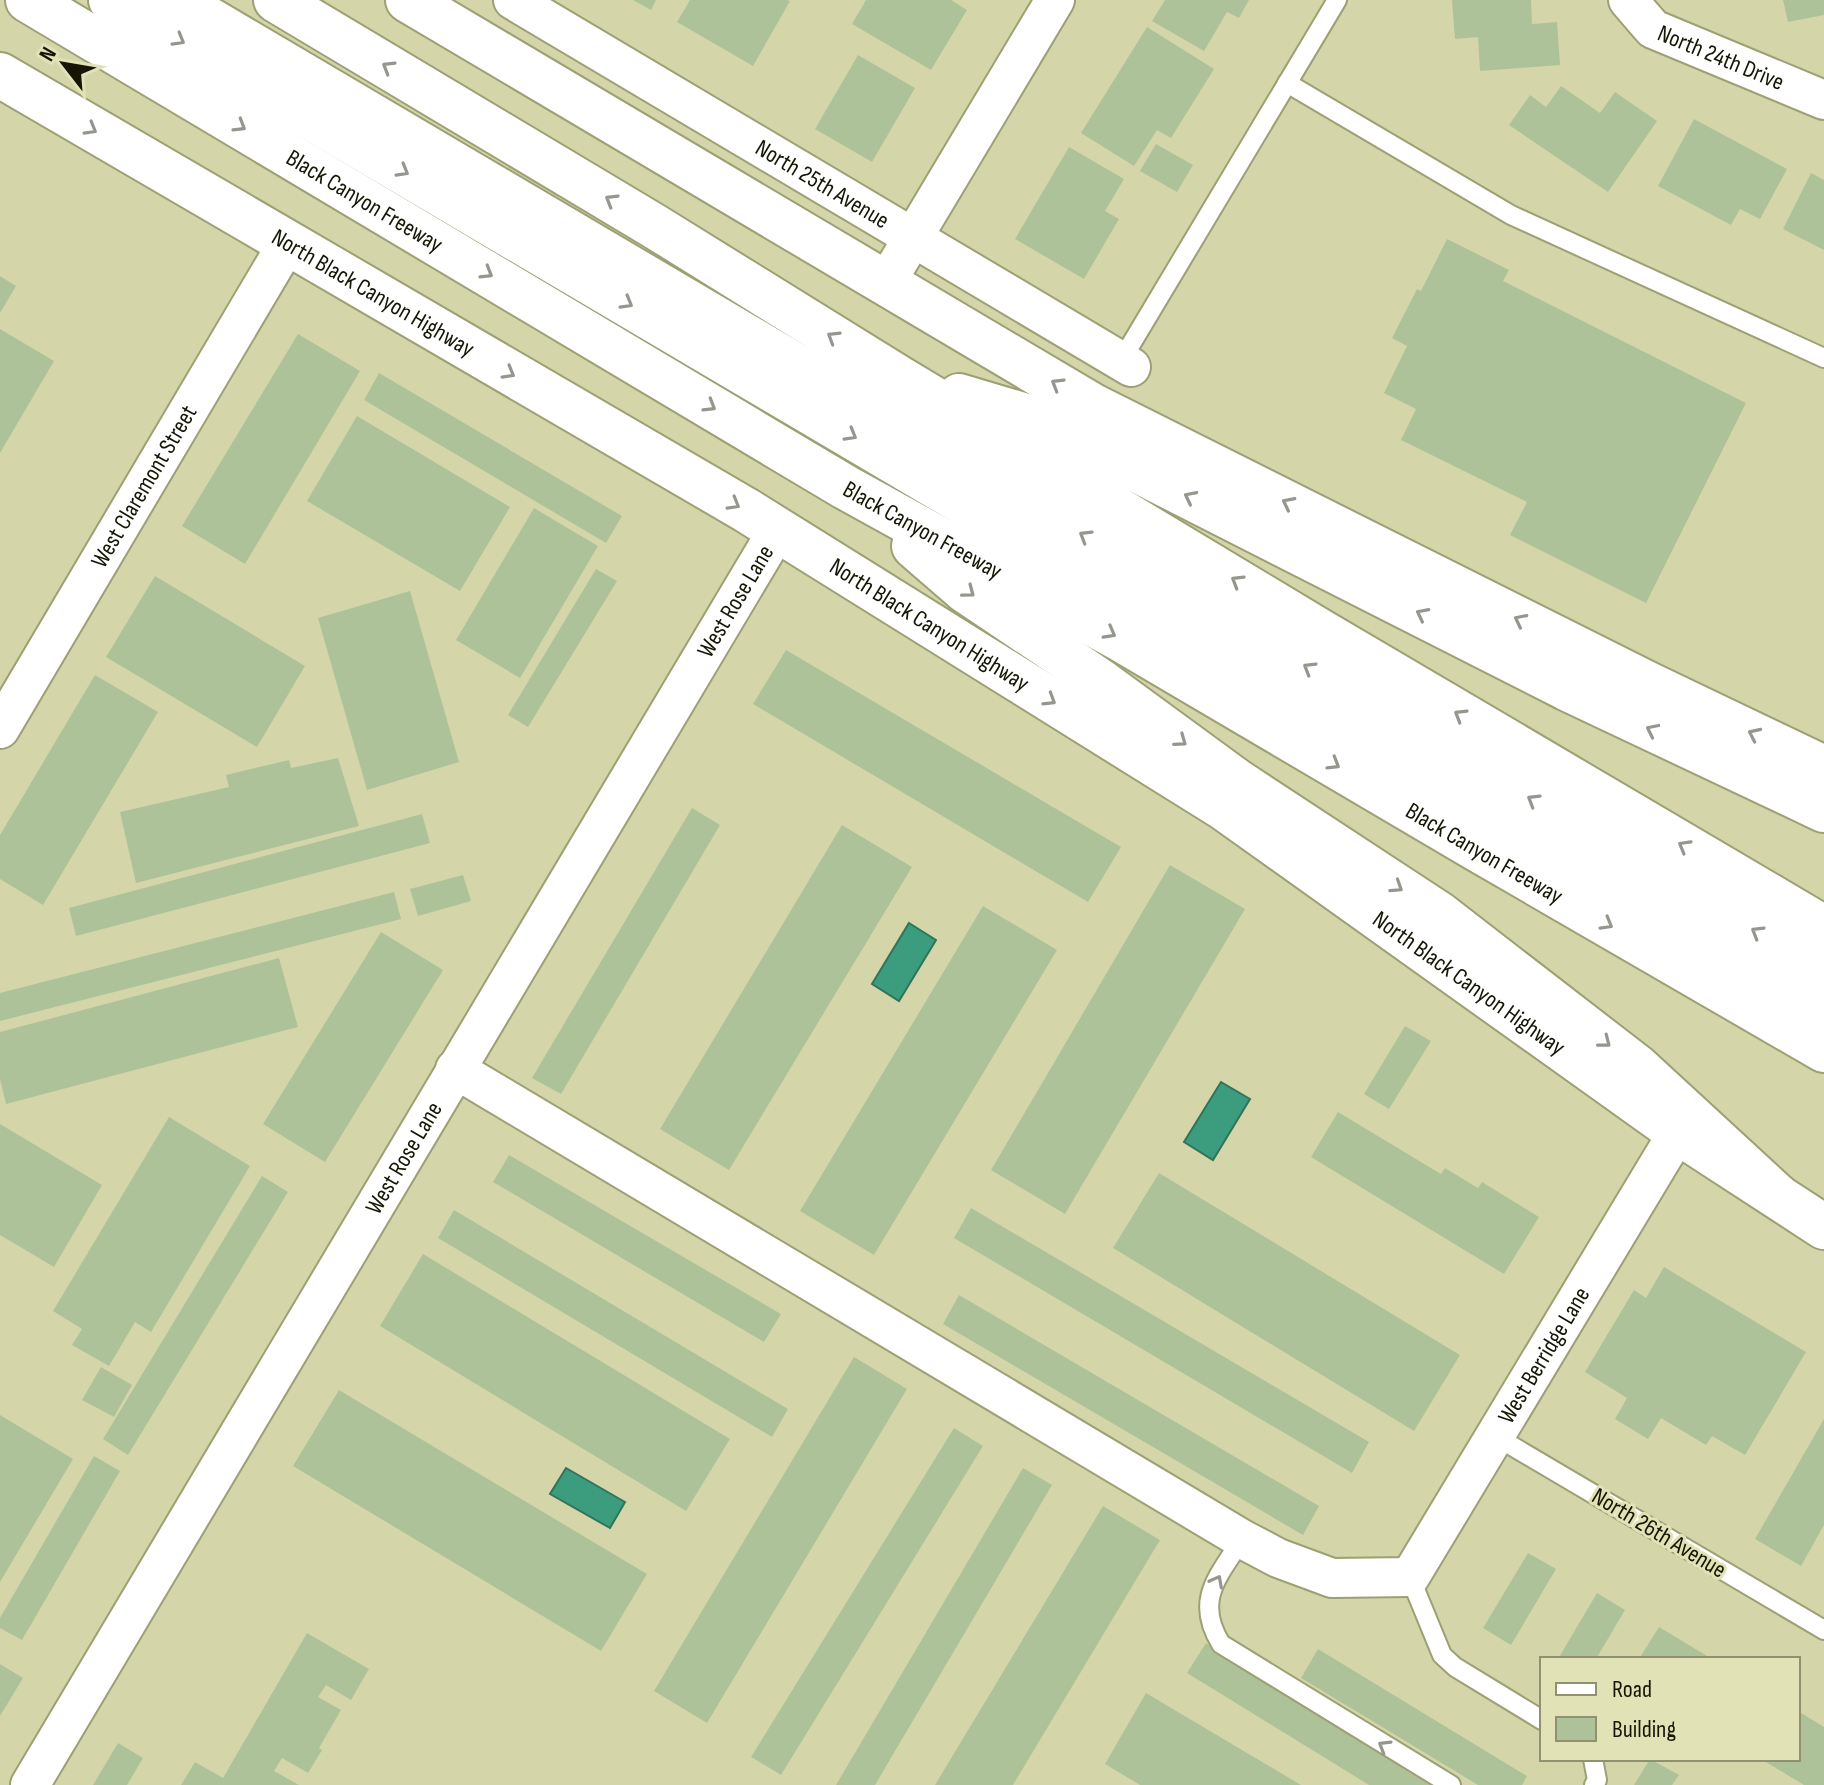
<svg xmlns="http://www.w3.org/2000/svg" width="1824" height="1785" font-family="'Sofia Sans Condensed',sans-serif">
<style>
.water{fill:#3c9c7e;stroke:#31745a;stroke-width:2}
.building{fill:#aec29a}
.lines{fill:none;stroke-linecap:round;stroke-linejoin:round}
.lane-casing{stroke:#9d9f74;stroke-width:22}
.street-casing{stroke:#9d9f74;stroke-width:42}
.secondary-casing{stroke:#9d9f74;stroke-width:48}
.highway-casing{stroke:#9d9f74;stroke-width:48}
.lane{stroke:#fff;stroke-width:18}
.street{stroke:#fff;stroke-width:38}
.secondary{stroke:#fff;stroke-width:44}
.highway{stroke:#fff;stroke-width:44}
.oneway{stroke:#96968f}
.labels{text-anchor:middle;dominant-baseline:central;stroke-width:6;stroke-linejoin:round;paint-order:stroke}
.street-label{font-size:24px;fill:#161606;stroke:#e1e3b6}
</style>
<rect width="100%" height="100%" fill="#d4d6a9"/>
<g class="water">
<polygon points="909,923 936,940 899,1001 872,984"/>
<polygon points="1221,1082 1250,1099 1213,1160 1184,1142"/>
<polygon points="566,1468 625,1502 610,1528 550,1494"/>
</g>
<g class="building">
<polygon points="633,0 656,0 651,10"/>
<polygon points="690,0 787,0 790,1 753,66 677,22"/>
<polygon points="866,0 951,0 967,10 931,70 852,24"/>
<polygon points="1165,0 1249,0 1239,18 1227,12 1204,51 1152,21"/>
<polygon points="1452,0 1531,0 1532,24 1557,22 1560,65 1480,71 1478,37 1455,39"/>
<polygon points="1783,0 1824,0 1824,15 1788,22"/>
<polygon points="1147,27 1214,69 1171,138 1157,130 1134,166 1081,133"/>
<polygon points="858,55 915,88 872,162 815,129"/>
<polygon points="1561,86 1600,113 1615,92 1657,121 1608,192 1509,125 1530,95 1546,107"/>
<polygon points="1694,119 1787,169 1760,219 1740,209 1731,225 1658,186"/>
<polygon points="1156,144 1193,165 1177,192 1140,171"/>
<polygon points="1069,147 1124,179 1105,211 1119,219 1084,279 1015,239"/>
<polygon points="1811,173 1824,180 1824,250 1783,229"/>
<polygon points="1447,239 1509,270 1503,281 1746,403 1646,603 1510,535 1527,502 1401,440 1416,409 1384,393 1407,346 1392,338 1417,289 1421,291"/>
<polygon points="0,276 16,286 0,313"/>
<polygon points="0,329 54,361 0,453"/>
<polygon points="298,334 360,371 245,564 182,526"/>
<polygon points="379,373 622,516 606,543 364,400"/>
<polygon points="357,416 510,507 460,591 307,501"/>
<polygon points="534,508 598,546 520,678 456,640"/>
<polygon points="596,569 617,581 528,727 508,715"/>
<polygon points="155,576 305,666 257,747 106,657"/>
<polygon points="410,591 459,762 367,790 318,618"/>
<polygon points="786,650 1121,847 1088,902 753,704"/>
<polygon points="95,675 158,712 43,905 0,879 0,835"/>
<polygon points="338,758 359,826 136,883 120,812 229,787 226,775 289,760 291,768"/>
<polygon points="692,808 720,825 561,1094 532,1078"/>
<polygon points="422,814 430,843 76,936 69,908"/>
<polygon points="842,825 912,867 729,1170 660,1129"/>
<polygon points="1170,865 1245,909 1065,1214 991,1170"/>
<polygon points="463,875 471,901 418,916 410,889"/>
<polygon points="394,892 401,919 0,1021 0,993"/>
<polygon points="983,906 1057,950 874,1255 800,1211"/>
<polygon points="381,932 443,970 325,1162 263,1124"/>
<polygon points="279,958 298,1027 6,1104 0,1079 0,1032"/>
<polygon points="1405,1026 1431,1041 1389,1109 1364,1094"/>
<polygon points="1338,1112 1441,1174 1445,1168 1478,1188 1482,1182 1539,1217 1504,1274 1311,1157"/>
<polygon points="169,1117 250,1166 151,1332 135,1322 109,1366 72,1345 82,1329 53,1311"/>
<polygon points="0,1124 102,1185 54,1267 0,1235"/>
<polygon points="509,1155 781,1314 764,1342 493,1182"/>
<polygon points="1159,1173 1460,1355 1414,1431 1113,1248"/>
<polygon points="262,1176 288,1192 128,1455 103,1439"/>
<polygon points="971,1208 1369,1442 1352,1473 954,1238"/>
<polygon points="454,1210 788,1409 772,1437 438,1238"/>
<polygon points="423,1254 730,1439 686,1511 380,1326"/>
<polygon points="1664,1267 1806,1352 1745,1455 1712,1436 1706,1445 1661,1418 1648,1439 1615,1419 1627,1398 1585,1372 1634,1290 1646,1298"/>
<polygon points="959,1295 1319,1506 1303,1535 943,1324"/>
<polygon points="854,1357 907,1389 707,1723 654,1691"/>
<polygon points="101,1367 132,1385 114,1417 82,1400"/>
<polygon points="339,1390 647,1574 601,1651 293,1466"/>
<polygon points="0,1415 73,1459 0,1582"/>
<polygon points="1824,1419 1824,1525 1801,1566 1755,1539"/>
<polygon points="954,1428 983,1446 781,1775 751,1757"/>
<polygon points="94,1456 120,1471 22,1640 0,1628 0,1618"/>
<polygon points="1023,1468 1052,1485 875,1785 836,1785"/>
<polygon points="1103,1506 1160,1540 1013,1785 935,1785"/>
<polygon points="1528,1553 1556,1569 1511,1645 1483,1628"/>
<polygon points="1597,1593 1625,1610 1596,1659 1558,1659"/>
<polygon points="1659,1627 1712,1659 1639,1659"/>
<polygon points="307,1633 369,1669 351,1700 326,1685 318,1697 341,1710 319,1748 322,1750 308,1773 282,1758 274,1771 299,1785 181,1785 195,1762 223,1778"/>
<polygon points="1206,1643 1436,1785 1369,1785 1187,1673"/>
<polygon points="1318,1649 1527,1776 1522,1785 1478,1785 1301,1678"/>
<polygon points="0,1664 23,1678 0,1716"/>
<polygon points="1146,1693 1301,1785 1140,1785 1105,1764"/>
<polygon points="1798,1711 1824,1727 1824,1785 1804,1785 1761,1759 1798,1759"/>
<polygon points="118,1743 143,1758 127,1785 93,1785"/>
<polygon points="1650,1759 1679,1775 1672,1785 1634,1785"/>
</g>
<g class="lines">
<defs>
<g id="lane">
<polyline points="1287,83 1511,215 1824,358"/>
<polyline points="1121,361 1337,0"/>
<polyline points="1495,1436 1824,1630"/>
<path d="M1242,1539c-24,38 -48,61 -21,105l230,141"/>
<polyline points="1410,1577 1442,1655 1455,1667 1542,1720"/>
<polyline points="1593,1759 1597,1780 1594,1785"/>
</g>
<g id="street">
<path id="s1" d="M513,0l618,367"/>
<path id="s2" d="M1628,0l25,29 171,71"/>
<polyline points="887,281 1055,0"/>
<path id="s3" d="M0,729l287,-485"/>
<path id="s4" d="M455,1069l787,470 36,19 54,20 78,-1 268,-445"/>
<path id="s5" d="M30,1785l747,-1254"/>
</g>
<g id="secondary">
<polyline points="408,0 1093,406 1650,685 1824,768"/>
<path id="s6" d="M0,75l746,435 478,298 454,324 146,95"/>
</g>
<g id="highway">
<path id="s7" d="M28,0l817,487 277,153 355,209 347,201"/>
<polyline points="111,0 1824,1010"/>
<polyline points="176,0 1824,972"/>
<polyline points="276,0 654,226 899,378 1320,631 1824,928"/>
<polyline points="959,396 1036,419 1566,688 1824,810"/>
<polyline points="914,546 966,591 1100,681 1238,782 1439,914 1637,1067 1776,1195"/>
</g>
</defs>
<use href="#lane" class="lane-casing"/>
<use href="#street" class="street-casing"/>
<use href="#secondary" class="secondary-casing"/>
<use href="#highway" class="highway-casing"/>
<use href="#lane" class="lane"/>
<use href="#street" class="street"/>
<use href="#secondary" class="secondary"/>
<use href="#highway" class="highway"/>
</g>
<defs><path id="oneway-chevron" d="M-2-3.5L2.5 0L-2 3.5" fill="none" stroke-width="1.6" stroke-linecap="round" stroke-linejoin="round" transform="scale(2)"/></defs>
<g class="oneway">
<use href="#oneway-chevron" transform="translate(179 40) rotate(30)"/>
<use href="#oneway-chevron" transform="translate(388 67) rotate(-149)"/>
<use href="#oneway-chevron" transform="translate(240 126) rotate(31)"/>
<use href="#oneway-chevron" transform="translate(91 129) rotate(30)"/>
<use href="#oneway-chevron" transform="translate(403 171) rotate(30)"/>
<use href="#oneway-chevron" transform="translate(611 200) rotate(-149)"/>
<use href="#oneway-chevron" transform="translate(487 273) rotate(31)"/>
<use href="#oneway-chevron" transform="translate(627 303) rotate(30)"/>
<use href="#oneway-chevron" transform="translate(833 337) rotate(-148)"/>
<use href="#oneway-chevron" transform="translate(509 373) rotate(30)"/>
<use href="#oneway-chevron" transform="translate(1057 384) rotate(-149)"/>
<use href="#oneway-chevron" transform="translate(710 406) rotate(31)"/>
<use href="#oneway-chevron" transform="translate(851 435) rotate(30)"/>
<use href="#oneway-chevron" transform="translate(1190 497) rotate(-153)"/>
<use href="#oneway-chevron" transform="translate(1288 503) rotate(-153)"/>
<use href="#oneway-chevron" transform="translate(734 504) rotate(30)"/>
<use href="#oneway-chevron" transform="translate(1085 536) rotate(-149)"/>
<use href="#oneway-chevron" transform="translate(1237 581) rotate(-149)"/>
<use href="#oneway-chevron" transform="translate(969 592) rotate(37)"/>
<use href="#oneway-chevron" transform="translate(1422 614) rotate(-153)"/>
<use href="#oneway-chevron" transform="translate(1520 620) rotate(-153)"/>
<use href="#oneway-chevron" transform="translate(1110 633) rotate(29)"/>
<use href="#oneway-chevron" transform="translate(1309 668) rotate(-149)"/>
<use href="#oneway-chevron" transform="translate(1050 700) rotate(32)"/>
<use href="#oneway-chevron" transform="translate(1460 715) rotate(-149)"/>
<use href="#oneway-chevron" transform="translate(1652 730) rotate(-154)"/>
<use href="#oneway-chevron" transform="translate(1754 734) rotate(-155)"/>
<use href="#oneway-chevron" transform="translate(1181 741) rotate(36)"/>
<use href="#oneway-chevron" transform="translate(1334 764) rotate(31)"/>
<use href="#oneway-chevron" transform="translate(1533 800) rotate(-149)"/>
<use href="#oneway-chevron" transform="translate(1684 846) rotate(-150)"/>
<use href="#oneway-chevron" transform="translate(1397 887) rotate(33)"/>
<use href="#oneway-chevron" transform="translate(1607 924) rotate(30)"/>
<use href="#oneway-chevron" transform="translate(1757 932) rotate(-149)"/>
<use href="#oneway-chevron" transform="translate(1605 1042) rotate(38)"/>
<use href="#oneway-chevron" transform="translate(1217 1581) rotate(-62)"/>
<use href="#oneway-chevron" transform="translate(1384 1746) rotate(-149)"/>
</g>
<g class="labels">
<g class="street-label">
<text stroke="none"><textPath href="#s2" startOffset="112">North 24th Drive</textPath></text>
<text stroke="none"><textPath href="#s1" startOffset="360">North 25th Avenue</textPath></text>
<text stroke="none"><textPath href="#s7" startOffset="392">Black Canyon Freeway</textPath></text>
<text stroke="none"><textPath href="#s6" startOffset="432">North Black Canyon Highway</textPath></text>
<text stroke="none"><textPath href="#s3" startOffset="282">West Claremont Street</textPath></text>
<text stroke="none"><textPath href="#s7" startOffset="1040">Black Canyon Freeway</textPath></text>
<text stroke="none"><textPath href="#s5" startOffset="1378">West Rose Lane</textPath></text>
<text stroke="none"><textPath href="#s6" startOffset="1080">North Black Canyon Highway</textPath></text>
<text stroke="none"><textPath href="#s7" startOffset="1688">Black Canyon Freeway</textPath></text>
<text stroke="none"><textPath href="#s6" startOffset="1728">North Black Canyon Highway</textPath></text>
<text stroke="none"><textPath href="#s5" startOffset="730">West Rose Lane</textPath></text>
<text stroke="none"><textPath href="#s4" startOffset="1352">West Berridge Lane</textPath></text>
<text transform="translate(1659 1533) rotate(31)">North 26th Avenue</text>
</g>
</g>
<rect x="1540" y="1657" width="260" height="104" fill="#e1e3b6" stroke="#909170" stroke-width="2"/>
<rect x="1556" y="1683" width="40" height="12" fill="#ffffff" stroke="#909170" stroke-width="2"/>
<text x="1612" y="1697" font-size="24" fill="#161606">Road</text>
<rect x="1556" y="1717" width="40" height="24" fill="#aec29a" stroke="#909170" stroke-width="2"/>
<text x="1612" y="1737" font-size="24" fill="#161606">Building</text>
<g transform="translate(64 64) rotate(301)" stroke="#e1e3b6" stroke-width="6" paint-order="stroke">
<path d="M0-6L14 30L0 20L-14 30Z" fill="#161606"/>
<text y="-12" font-size="22" font-weight="bold" text-anchor="middle" fill="#161606">N</text>
</g>
</svg>
